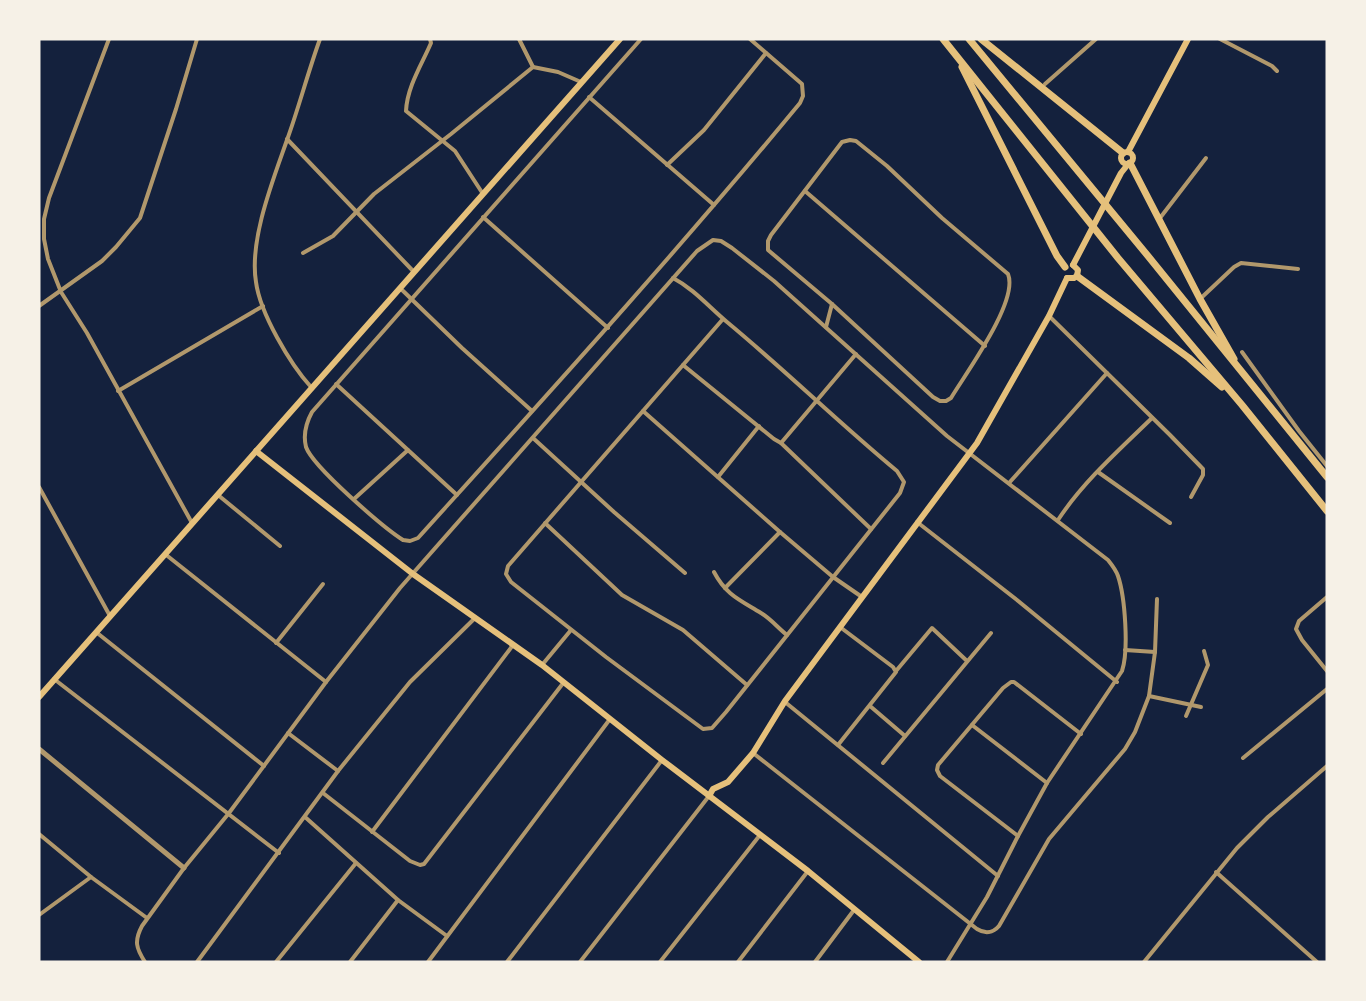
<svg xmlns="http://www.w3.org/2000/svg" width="1366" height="1001" font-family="'Source Serif 4',serif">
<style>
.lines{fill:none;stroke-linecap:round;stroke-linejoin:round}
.minor{stroke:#b1986c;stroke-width:4}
.tertiary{stroke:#b1986c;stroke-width:5}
.secondary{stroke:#e5c07b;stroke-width:6}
.trunk{stroke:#e5c07b;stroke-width:7}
</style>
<rect width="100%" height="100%" fill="#14213d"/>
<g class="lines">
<g class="minor">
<polyline points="109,39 49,198 44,219 44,239 48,259 61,292 87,333 192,523"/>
<path d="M430,39l1,4c-9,21 -24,44 -25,68l49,40 28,43"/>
<polyline points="519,39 533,67"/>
<path d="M641,39l-329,373c-6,11 -9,23 -6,35 7,20 78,81 97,93l7,1 8,-3c129,-143 259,-286 382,-435l3,-7 -1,-12 -52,-45"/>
<polyline points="1220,39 1272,66 1277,71"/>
<polyline points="1045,84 1096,39"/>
<polyline points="589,97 714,205"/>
<polyline points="287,139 414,272"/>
<path d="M850,140l6,1 31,25 55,52 66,56c11,27 -42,99 -57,124l-5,3h-6l-7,-4 -101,-93 -64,-54v-9l3,-6 71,-93z"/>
<polyline points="667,165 704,130 766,53"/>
<polyline points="805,191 985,346"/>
<polyline points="483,217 608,328"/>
<polyline points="1160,218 1206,158"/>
<polyline points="303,253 333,236 374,194 451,134 533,67 558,72 581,82"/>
<path d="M673,278c21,11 36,29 54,44 58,48 112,101 170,149l7,11 -4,11 -174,219 -14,16 -9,1 -97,-72 -95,-75 -5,-8 2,-8 215,-247"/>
<polyline points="400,288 462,348 532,411"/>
<polyline points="1200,299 1234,267 1241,263 1298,269"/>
<polyline points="39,306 102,261 116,247 140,218 176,109 197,39"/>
<polyline points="1049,316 1170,435 1203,469 1203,475 1191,497"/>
<polyline points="826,327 832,304"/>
<polyline points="1242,352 1299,431 1327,466"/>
<polyline points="683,365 774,439 781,443 871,529"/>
<polyline points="336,384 457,495"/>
<path d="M311,387c-21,-23 -51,-74 -55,-105 -7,-42 17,-102 31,-142 12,-33 21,-68 33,-101"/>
<polyline points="118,391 263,306"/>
<polyline points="643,411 780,532 833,577 862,597"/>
<polyline points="533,438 614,512 685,573"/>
<polyline points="781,443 856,354"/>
<polyline points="1098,472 1170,523"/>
<polyline points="718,477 759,426"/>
<polyline points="1009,483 1107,373"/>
<polyline points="39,487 110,616"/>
<polyline points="218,495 280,546"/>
<polyline points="354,499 408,450"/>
<path d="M1058,520c25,-38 61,-70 94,-102"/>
<polyline points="917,522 1017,600 1117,682"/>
<polyline points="545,523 622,595 683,630 747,685"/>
<polyline points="165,554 326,682"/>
<path d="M714,572c12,23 26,28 47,41 9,5 17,15 26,22"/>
<polyline points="725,588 780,532"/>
<polyline points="1327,597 1299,621 1296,629 1302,640 1327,671"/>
<polyline points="1157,599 1155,652 1149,696 1201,707"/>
<polyline points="96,632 264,766"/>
<polyline points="276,643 323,584"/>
<polyline points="1125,650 1155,652"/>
<polyline points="542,665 571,630"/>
<polyline points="896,671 932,628 967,661"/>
<polyline points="54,679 279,853"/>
<polyline points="785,702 998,876"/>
<polyline points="870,706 905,736"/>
<polyline points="1186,716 1208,665 1204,651"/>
<polyline points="972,725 1047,783"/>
<polyline points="288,733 338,771"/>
<polyline points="838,745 896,672 893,667 840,627"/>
<path d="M753,753l224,176c8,5 16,4 22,-3l50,-87 76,-90 10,-17 14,-36"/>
<polyline points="1243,758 1327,689"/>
<polyline points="883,763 991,633"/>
<polyline points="323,793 410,861 420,865 424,864 564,682"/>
<polyline points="305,817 398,900 447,936"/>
<polyline points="372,832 513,645"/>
<polyline points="39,834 91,877 147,918"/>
<polyline points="1018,836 940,776 937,770 938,765 1003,688 1011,682 1014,682 1081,734"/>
<polyline points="1216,872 1317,962"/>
<polyline points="39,915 91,877"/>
<path d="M145,962c-9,-14 -11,-21 -3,-36l42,-58 45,-55 97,-131 74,-94 297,-337 16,-11 8,1 11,7 42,33 173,155 161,124c4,5 8,10 10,16 7,21 11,74 4,95l-75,112 -29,53 -31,61 -40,65"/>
<polyline points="197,962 338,771 410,682 474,619"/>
<polyline points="276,962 356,863"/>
<polyline points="350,962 398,900"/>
<polyline points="428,962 610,719"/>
<polyline points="507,962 662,760"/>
<polyline points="580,962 709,796"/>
<polyline points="660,962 760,835"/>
<polyline points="738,962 808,871"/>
<polyline points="815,962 854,910"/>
<polyline points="1144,962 1237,848 1268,817 1327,766"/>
</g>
<polyline class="tertiary" points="39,749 184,868"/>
<g class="secondary">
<polyline points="1128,152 1188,39"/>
<circle cx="1127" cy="158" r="6"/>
<polyline points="1073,265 1121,173 1129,163"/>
<polyline points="1067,278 1074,278 1077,276 1078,270 1073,265"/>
<polyline points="256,451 413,574 542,665 662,760 808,871 919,962"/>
<polyline points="39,697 620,39"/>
<polyline points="709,796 713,789 728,782 753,753 785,701 977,443 1049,316 1067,278"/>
</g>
<g class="trunk">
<polyline points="943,39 1118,258 1242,405 1327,511"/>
<polyline points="969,39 1148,256 1327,477"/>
<polyline points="981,39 1123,153"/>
<polyline points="962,67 1057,256 1065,267"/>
<polyline points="1130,163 1200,299 1234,359"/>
<polyline points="1077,276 1189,358 1222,387"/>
</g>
</g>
<rect width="1366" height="1001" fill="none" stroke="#f6f1e7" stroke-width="81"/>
</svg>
